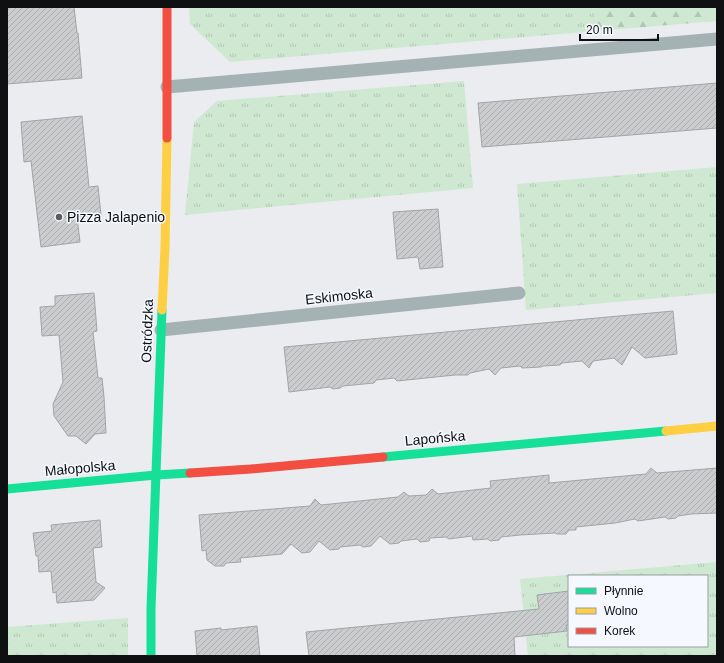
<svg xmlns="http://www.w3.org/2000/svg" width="724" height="663" font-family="Arial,sans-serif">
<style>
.grass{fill:url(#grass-tufts);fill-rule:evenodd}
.forest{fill:url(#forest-firs)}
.building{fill:url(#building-hatch);stroke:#a2a4a7}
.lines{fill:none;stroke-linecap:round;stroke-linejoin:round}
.lane{stroke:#a4b2b4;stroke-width:13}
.fast{stroke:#16e098;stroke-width:9}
.slow{stroke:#ffcf43;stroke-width:9}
.jam{stroke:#f24e42;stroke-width:9}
.poi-dot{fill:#5b5d60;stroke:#f5f9ff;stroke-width:1.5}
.labels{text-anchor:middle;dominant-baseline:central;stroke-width:3;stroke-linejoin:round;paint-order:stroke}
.poi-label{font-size:14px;fill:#0e1012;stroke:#f5f9ff;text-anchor:start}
.street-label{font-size:14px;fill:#0e1012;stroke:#f5f9ff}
</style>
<defs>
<pattern id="grass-tufts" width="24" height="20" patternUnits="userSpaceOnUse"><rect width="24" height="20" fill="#cfe8d2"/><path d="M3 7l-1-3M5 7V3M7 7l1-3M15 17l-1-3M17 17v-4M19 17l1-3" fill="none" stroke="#b1c6b3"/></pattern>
<pattern id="forest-firs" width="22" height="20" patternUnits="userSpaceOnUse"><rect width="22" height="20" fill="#cfe8d2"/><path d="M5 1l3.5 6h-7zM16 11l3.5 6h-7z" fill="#b1c6b3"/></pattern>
<pattern id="building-hatch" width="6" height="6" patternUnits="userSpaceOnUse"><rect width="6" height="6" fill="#caccce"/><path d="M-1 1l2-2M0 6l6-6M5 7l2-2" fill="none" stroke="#acaeb0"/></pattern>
</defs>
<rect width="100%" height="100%" fill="#eaecf0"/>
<g class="grass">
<polygon points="189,7 594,7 597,31 230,62 190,24"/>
<polygon points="464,81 473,188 185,215 194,122 217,101"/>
<polygon points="717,167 717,293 526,310 517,184"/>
<path d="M717,562v94h-189l-8,-77zM569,576h138v70h-138z"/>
<polygon points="128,618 128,656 7,656 7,627"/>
</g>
<polygon class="forest" points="594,7 717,7 717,21 597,31"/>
<g class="building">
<polygon points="7,7 74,7 77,33 78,33 82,78 7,84"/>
<polygon points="717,83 717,128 482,147 478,103"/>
<polygon points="82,116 89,187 98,186 101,215 77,217 80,242 41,247 31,161 24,162 21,122"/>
<polygon points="438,209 443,267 420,269 418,257 397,259 393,212"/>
<polygon points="94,293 97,331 93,332 98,378 102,378 104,397 106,433 95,434 86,444 76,436 68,436 54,416 53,404 63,382 59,335 42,336 40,307 55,306 55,296"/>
<polygon points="673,311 677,354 645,358 632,347 622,365 614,358 593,361 589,368 582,361 562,363 560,365 543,366 541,367 522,368 520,366 501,368 495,375 489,369 470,373 468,375 455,375 397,381 394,378 376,380 374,383 343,386 340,388 333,389 330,387 289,392 284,347"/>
<polygon points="651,468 657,473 717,468 717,513 691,514 678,516 676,518 668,519 665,517 638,521 635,519 615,523 576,527 576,530 569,530 566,534 557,534 555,533 520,535 501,537 499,540 490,541 488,539 473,540 472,536 449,539 446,537 430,538 429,541 420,542 417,539 401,541 399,543 390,544 380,536 371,546 363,547 360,545 340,547 339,549 330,550 319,541 310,552 302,553 291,544 282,554 240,558 241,562 226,563 224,566 215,566 207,560 206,550 202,551 199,515 310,506 315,499 321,505 398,497 404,492 409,496 426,495 432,489 438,494 491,488 490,481 549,475 549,483 646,474"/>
<polygon points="100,520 102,547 93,548 96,582 105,588 94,600 57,603 56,592 53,593 51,571 39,572 38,556 36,556 33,533 52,531 51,525"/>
<polygon points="569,591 569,625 566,625 567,631 514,637 515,656 309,656 306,632 539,609 537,595"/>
<polygon points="257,626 260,656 197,656 195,631 221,628 221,630"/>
</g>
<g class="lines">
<g class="lane">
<polyline points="167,87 717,39"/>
<polyline points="161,330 519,293"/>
</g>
<g class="fast">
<polyline points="383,457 666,431"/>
<polyline points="7,489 156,475 190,473"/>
<polyline points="151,656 151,609 162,310"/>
</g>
<g class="slow">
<polyline points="162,310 165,248 167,138"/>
<polyline points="666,431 717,426"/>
</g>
<g class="jam">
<polyline points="167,7 167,138"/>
<polyline points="190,473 251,469 383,457"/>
</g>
</g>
<circle class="poi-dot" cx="59" cy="217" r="4"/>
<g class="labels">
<g class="poi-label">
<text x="67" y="217">Pizza Jalapenio</text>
</g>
<g class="street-label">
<text transform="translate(339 296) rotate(-6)">Eskimoska</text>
<text transform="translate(147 331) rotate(-88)">Ostródzka</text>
<text transform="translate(435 438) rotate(-5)">Lapońska</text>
<text transform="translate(80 468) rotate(-5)">Małopolska</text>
</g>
</g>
<rect width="724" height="663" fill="none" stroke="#0e1012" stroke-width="16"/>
<rect x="568" y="575" width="140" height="72" fill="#f5f9ff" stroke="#999ca0"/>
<rect x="576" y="588" width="20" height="6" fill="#16e098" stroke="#999ca0"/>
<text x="604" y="595" font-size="12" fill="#0e1012">Płynnie</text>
<rect x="576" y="608" width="20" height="6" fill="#ffcf43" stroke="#999ca0"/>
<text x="604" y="615" font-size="12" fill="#0e1012">Wolno</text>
<rect x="576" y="628" width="20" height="6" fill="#f24e42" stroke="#999ca0"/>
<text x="604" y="635" font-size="12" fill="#0e1012">Korek</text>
<path d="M580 34v6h78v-6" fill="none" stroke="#0e1012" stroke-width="2"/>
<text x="586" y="34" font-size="12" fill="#0e1012" stroke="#f5f9ff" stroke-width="3" paint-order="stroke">20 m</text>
</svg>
